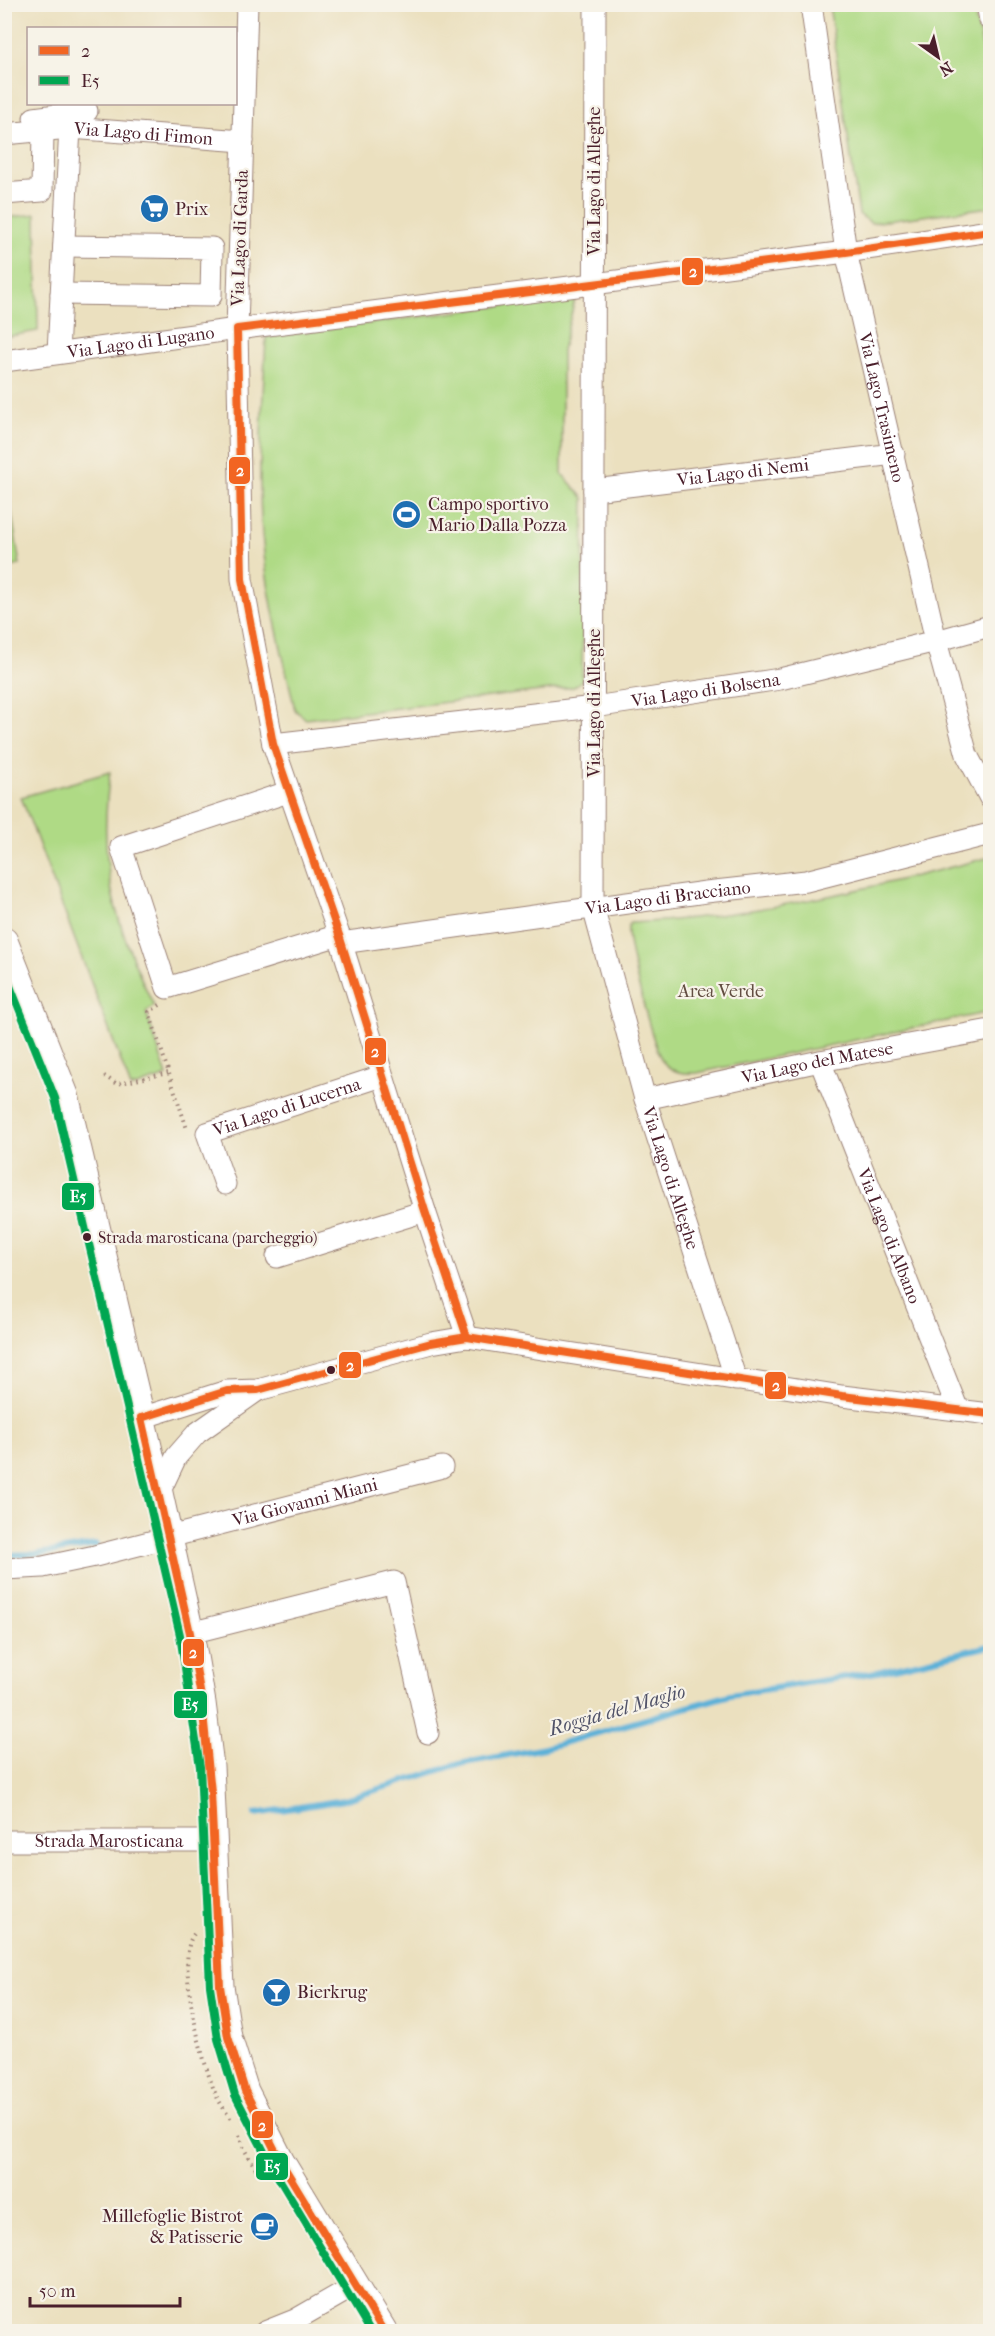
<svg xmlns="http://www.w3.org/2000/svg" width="995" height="2336" font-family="'IM FELL French Canon',serif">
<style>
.green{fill:#afda85;stroke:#7c7c58;stroke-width:1.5}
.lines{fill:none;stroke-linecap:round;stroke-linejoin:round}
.stream{stroke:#5bb1d8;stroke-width:6}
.minor-casing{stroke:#9a8075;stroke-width:23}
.major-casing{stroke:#9a8075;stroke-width:29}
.path{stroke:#9a8075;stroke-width:4;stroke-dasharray:1.5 4.5;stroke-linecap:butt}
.minor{stroke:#fff;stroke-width:21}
.major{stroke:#fff;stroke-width:27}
.bus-1-casing{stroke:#f7f3e8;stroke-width:12}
.bus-2-casing{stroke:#f7f3e8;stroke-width:12}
.bus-1{stroke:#f26522;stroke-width:8}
.bus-2{stroke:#00a651;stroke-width:8}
.bus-dot{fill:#4a1f2b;stroke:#f7f3e8;stroke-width:2}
.labels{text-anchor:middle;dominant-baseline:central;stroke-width:4.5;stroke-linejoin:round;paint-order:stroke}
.bus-label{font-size:16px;fill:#4a1f2b;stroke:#f7f3e8;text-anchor:start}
.street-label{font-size:18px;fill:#4a1f2b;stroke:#f7f3e8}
.poi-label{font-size:18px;fill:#4a1f2b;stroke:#f7f3e8;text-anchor:start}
.park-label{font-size:18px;fill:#634e42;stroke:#f7f3e8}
.water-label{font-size:20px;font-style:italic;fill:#505268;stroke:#f7f3e8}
.line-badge{stroke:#f7f3e8;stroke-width:2}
.badge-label{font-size:16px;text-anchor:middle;font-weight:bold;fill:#fff}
</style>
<rect width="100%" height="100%" fill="#f7f3e8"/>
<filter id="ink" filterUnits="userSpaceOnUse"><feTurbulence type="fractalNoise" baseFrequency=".0167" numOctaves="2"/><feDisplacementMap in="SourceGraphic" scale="12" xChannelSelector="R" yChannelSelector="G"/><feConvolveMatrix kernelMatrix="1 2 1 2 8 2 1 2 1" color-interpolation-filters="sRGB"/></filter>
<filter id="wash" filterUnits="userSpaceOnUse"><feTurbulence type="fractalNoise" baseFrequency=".008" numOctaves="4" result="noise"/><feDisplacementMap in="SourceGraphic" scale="24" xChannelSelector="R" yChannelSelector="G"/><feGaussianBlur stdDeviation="1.35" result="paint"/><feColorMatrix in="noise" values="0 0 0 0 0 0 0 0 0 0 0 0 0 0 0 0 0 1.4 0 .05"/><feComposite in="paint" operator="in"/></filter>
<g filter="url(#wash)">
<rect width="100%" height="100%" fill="#ebe0bf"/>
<g class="green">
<polygon points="829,5 972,5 990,76 990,207 871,223 859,214"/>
<polygon points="36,214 38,331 5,337 5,218"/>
<path d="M576,296l-14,54v124l22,24 -2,182 -8,7 -268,32 -11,-9c-12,-55 -27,-110 -32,-166 -7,-69 0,-138 3,-207z"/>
<polygon points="5,472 20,565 5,568 4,568"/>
<path d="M110,772c-13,92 4,152 44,234l-8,6 21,64 -36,12 -110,-291z"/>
<path d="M990,857v155l-293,61c-14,1 -24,0 -34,-11 -9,-11 -35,-113 -35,-131 -1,-4 0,-4 2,-8 122,-6 243,-35 360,-66z"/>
</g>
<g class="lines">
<g class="stream">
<polyline points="4,1555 38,1554 96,1545"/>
<polyline points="255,1814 344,1800 459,1764 545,1748 730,1695 877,1672 990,1646"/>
</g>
</g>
</g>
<g filter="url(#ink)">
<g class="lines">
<defs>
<g id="minor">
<polyline points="247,4 237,329 242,579 273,744 339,935 425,1211 467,1337"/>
<path id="s1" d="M595,4l-2,903 52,192 91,281"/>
<path id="s2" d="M811,4l35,248 90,389 31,114 23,43"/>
<polyline points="987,4 990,20"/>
<polyline points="34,118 87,111"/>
<path id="s3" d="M4,134l66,-6 173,13"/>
<polyline points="4,194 42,191 43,130"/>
<polyline points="61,294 211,296 212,248 64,246"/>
<polyline points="58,352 70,128"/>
<path id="s4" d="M4,361l233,-32 609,-77 144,-21"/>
<path id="s5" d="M594,490l300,-36"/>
<path id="s6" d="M273,744l321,-37 186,-28 156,-38 54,-15"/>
<polyline points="288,792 121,847 167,988 339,935"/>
<path id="s7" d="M341,943l365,-51 100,-11 184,-47"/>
<path id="s8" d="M820,1061l138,349"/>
<path id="s9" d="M645,1099l175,-38 170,-31"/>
<path id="s10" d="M225,1184l-18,-51 175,-57"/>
<polyline points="277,1257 425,1211"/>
<polyline points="141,1418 227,1391 258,1390 431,1343 467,1337 842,1396 990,1414"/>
<polyline points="159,1493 176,1457 197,1433 258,1390"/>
<path id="s11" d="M4,1569l39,-2 52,-11 347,-89"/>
<polyline points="190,1633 394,1582 428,1733"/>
<path id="s12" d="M4,1841h209"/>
<polyline points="265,2332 295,2320 356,2285"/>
</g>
<polyline id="major" points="4,941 65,1095 159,1493 190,1633 202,1703 210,1766 220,1986 228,2037 245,2091 281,2162 384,2332"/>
</defs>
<use href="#minor" class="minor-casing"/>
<use href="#major" class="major-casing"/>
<g class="path">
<polyline points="160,1005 149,1012 187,1129"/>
<polyline points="104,1076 117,1084 168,1073"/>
<path d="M194,1934c-20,23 10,136 23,163 4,8 10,16 15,24"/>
<polyline points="239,2135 244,2149 259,2174"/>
</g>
<use href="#minor" class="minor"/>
<use href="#major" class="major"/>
<defs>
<g id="bus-1">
<polyline points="467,1337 425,1211 339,935 273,744 242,579 237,329 846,252 990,231"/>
<polyline points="141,1418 190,1633 202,1703 211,1792 220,1986 228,2037 245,2091 281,2162 384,2332"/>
<polyline points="141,1418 227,1391 258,1390 431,1343 467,1337 842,1396 990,1414"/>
</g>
<polyline id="bus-2" points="4,971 55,1098 180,1635 200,1767 210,1986 218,2039 235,2095 272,2167 371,2332"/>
</defs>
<use href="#bus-1" class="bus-1-casing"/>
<use href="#bus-2" class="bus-2-casing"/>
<use href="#bus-1" class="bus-1"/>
<use href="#bus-2" class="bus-2"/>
</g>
</g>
<defs>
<symbol id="supermarket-disc" viewBox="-11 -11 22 22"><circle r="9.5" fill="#1f6fb2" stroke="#f7f3e8"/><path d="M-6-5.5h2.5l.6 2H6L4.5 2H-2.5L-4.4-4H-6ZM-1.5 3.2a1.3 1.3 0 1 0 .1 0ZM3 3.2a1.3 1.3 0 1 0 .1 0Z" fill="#fff"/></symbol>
<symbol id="stadium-disc" viewBox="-11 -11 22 22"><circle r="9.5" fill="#1f6fb2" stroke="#f7f3e8"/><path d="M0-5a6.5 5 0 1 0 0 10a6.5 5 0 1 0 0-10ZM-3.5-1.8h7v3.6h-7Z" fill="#fff"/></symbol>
<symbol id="bar-disc" viewBox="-11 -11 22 22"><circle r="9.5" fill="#1f6fb2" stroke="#f7f3e8"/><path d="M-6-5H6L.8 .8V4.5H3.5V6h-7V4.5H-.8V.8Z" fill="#fff"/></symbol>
<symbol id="cafe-disc" viewBox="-11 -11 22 22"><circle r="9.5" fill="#1f6fb2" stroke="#f7f3e8"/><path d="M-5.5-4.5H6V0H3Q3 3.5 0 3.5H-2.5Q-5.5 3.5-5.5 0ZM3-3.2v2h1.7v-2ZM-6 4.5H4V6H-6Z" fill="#fff"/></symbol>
</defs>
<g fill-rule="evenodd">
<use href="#supermarket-disc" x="138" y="192" width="33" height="33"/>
<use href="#stadium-disc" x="390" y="498" width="33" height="33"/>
<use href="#bar-disc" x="260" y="1976" width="33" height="33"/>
<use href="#cafe-disc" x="248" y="2210" width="33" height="33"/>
</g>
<g class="bus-dot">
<circle cx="87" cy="1237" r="5"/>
<circle cx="331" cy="1370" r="5"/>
</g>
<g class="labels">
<g class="bus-label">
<text x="98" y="1237">Strada marosticana (parcheggio)</text>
</g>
<g class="street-label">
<text stroke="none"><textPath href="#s3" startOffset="140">Via Lago di Fimon</textPath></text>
<text transform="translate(594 181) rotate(-90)">Via Lago di Alleghe</text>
<text transform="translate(240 238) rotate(-88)">Via Lago di Garda</text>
<text stroke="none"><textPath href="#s4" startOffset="138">Via Lago di Lugano</textPath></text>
<text stroke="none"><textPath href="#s2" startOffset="410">Via Lago Trasimeno</textPath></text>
<text stroke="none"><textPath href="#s5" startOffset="150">Via Lago di Nemi</textPath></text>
<text stroke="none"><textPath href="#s6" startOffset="436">Via Lago di Bolsena</textPath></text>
<text transform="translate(594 703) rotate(-90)">Via Lago di Alleghe</text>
<text stroke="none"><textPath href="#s7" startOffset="330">Via Lago di Bracciano</textPath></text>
<text stroke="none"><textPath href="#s9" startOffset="176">Via Lago del Matese</textPath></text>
<text stroke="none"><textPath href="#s10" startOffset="138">Via Lago di Lucerna</textPath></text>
<text stroke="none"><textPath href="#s1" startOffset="1185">Via Lago di Alleghe</textPath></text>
<text stroke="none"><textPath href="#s8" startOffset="188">Via Lago di Albano</textPath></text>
<text stroke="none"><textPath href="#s11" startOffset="309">Via Giovanni Miani</textPath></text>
<text stroke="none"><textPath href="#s12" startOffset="105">Strada Marosticana</textPath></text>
</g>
<g class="poi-label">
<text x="175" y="209">Prix</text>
<text x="428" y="504">Campo sportivo<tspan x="428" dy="21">Mario Dalla Pozza</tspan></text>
<text x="297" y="1992">Bierkrug</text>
<text x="243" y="2216" text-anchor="end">Millefoglie Bistrot<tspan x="243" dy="21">&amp; Patisserie</tspan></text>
</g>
<g class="park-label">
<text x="721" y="991">Area Verde</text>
</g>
<g class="water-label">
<text transform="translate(617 1710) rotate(-16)">Roggia del Maglio</text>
</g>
</g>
<g class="line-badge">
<rect x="681" y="257" width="23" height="29" rx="6" fill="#f26522"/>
<rect x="228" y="456" width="23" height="29" rx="6" fill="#f26522"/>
<rect x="364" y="1037" width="23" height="29" rx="6" fill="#f26522"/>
<rect x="61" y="1182" width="34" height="29" rx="6" fill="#00a651"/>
<rect x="338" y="1351" width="24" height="28" rx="6" fill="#f26522"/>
<rect x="764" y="1371" width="23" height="29" rx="6" fill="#f26522"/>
<rect x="182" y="1638" width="23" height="29" rx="6" fill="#f26522"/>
<rect x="173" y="1690" width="35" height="29" rx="6" fill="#00a651"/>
<rect x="251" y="2110" width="23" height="29" rx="6" fill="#f26522"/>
<rect x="255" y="2152" width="34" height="29" rx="6" fill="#00a651"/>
</g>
<g class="badge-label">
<text x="693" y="277">2</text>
<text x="240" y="476">2</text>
<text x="375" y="1057">2</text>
<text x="78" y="1202">E5</text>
<text x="350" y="1371">2</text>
<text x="776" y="1391">2</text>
<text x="193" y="1658">2</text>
<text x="190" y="1710">E5</text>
<text x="262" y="2131">2</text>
<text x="272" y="2172">E5</text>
</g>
<rect width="995" height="2336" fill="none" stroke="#f7f3e8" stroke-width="24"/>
<rect x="27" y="27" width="210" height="78" fill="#f7f3e8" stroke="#b29e9c" stroke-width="1.5"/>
<rect x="39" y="46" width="30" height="9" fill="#f26522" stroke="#b29e9c" stroke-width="1.5"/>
<text x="81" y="57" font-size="18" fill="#4a1f2b">2</text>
<rect x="39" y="76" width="30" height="9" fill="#00a651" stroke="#b29e9c" stroke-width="1.5"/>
<text x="81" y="87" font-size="18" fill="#4a1f2b">E5</text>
<g transform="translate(938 57) rotate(146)" stroke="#f7f3e8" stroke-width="4.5" paint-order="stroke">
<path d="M0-4.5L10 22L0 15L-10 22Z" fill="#4a1f2b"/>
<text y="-9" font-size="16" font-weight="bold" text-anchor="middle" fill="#4a1f2b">N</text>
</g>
<path d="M30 2297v9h150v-9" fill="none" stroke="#4a1f2b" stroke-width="3"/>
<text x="39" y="2297" font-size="18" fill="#4a1f2b" stroke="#f7f3e8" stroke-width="4.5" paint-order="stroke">50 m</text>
</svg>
